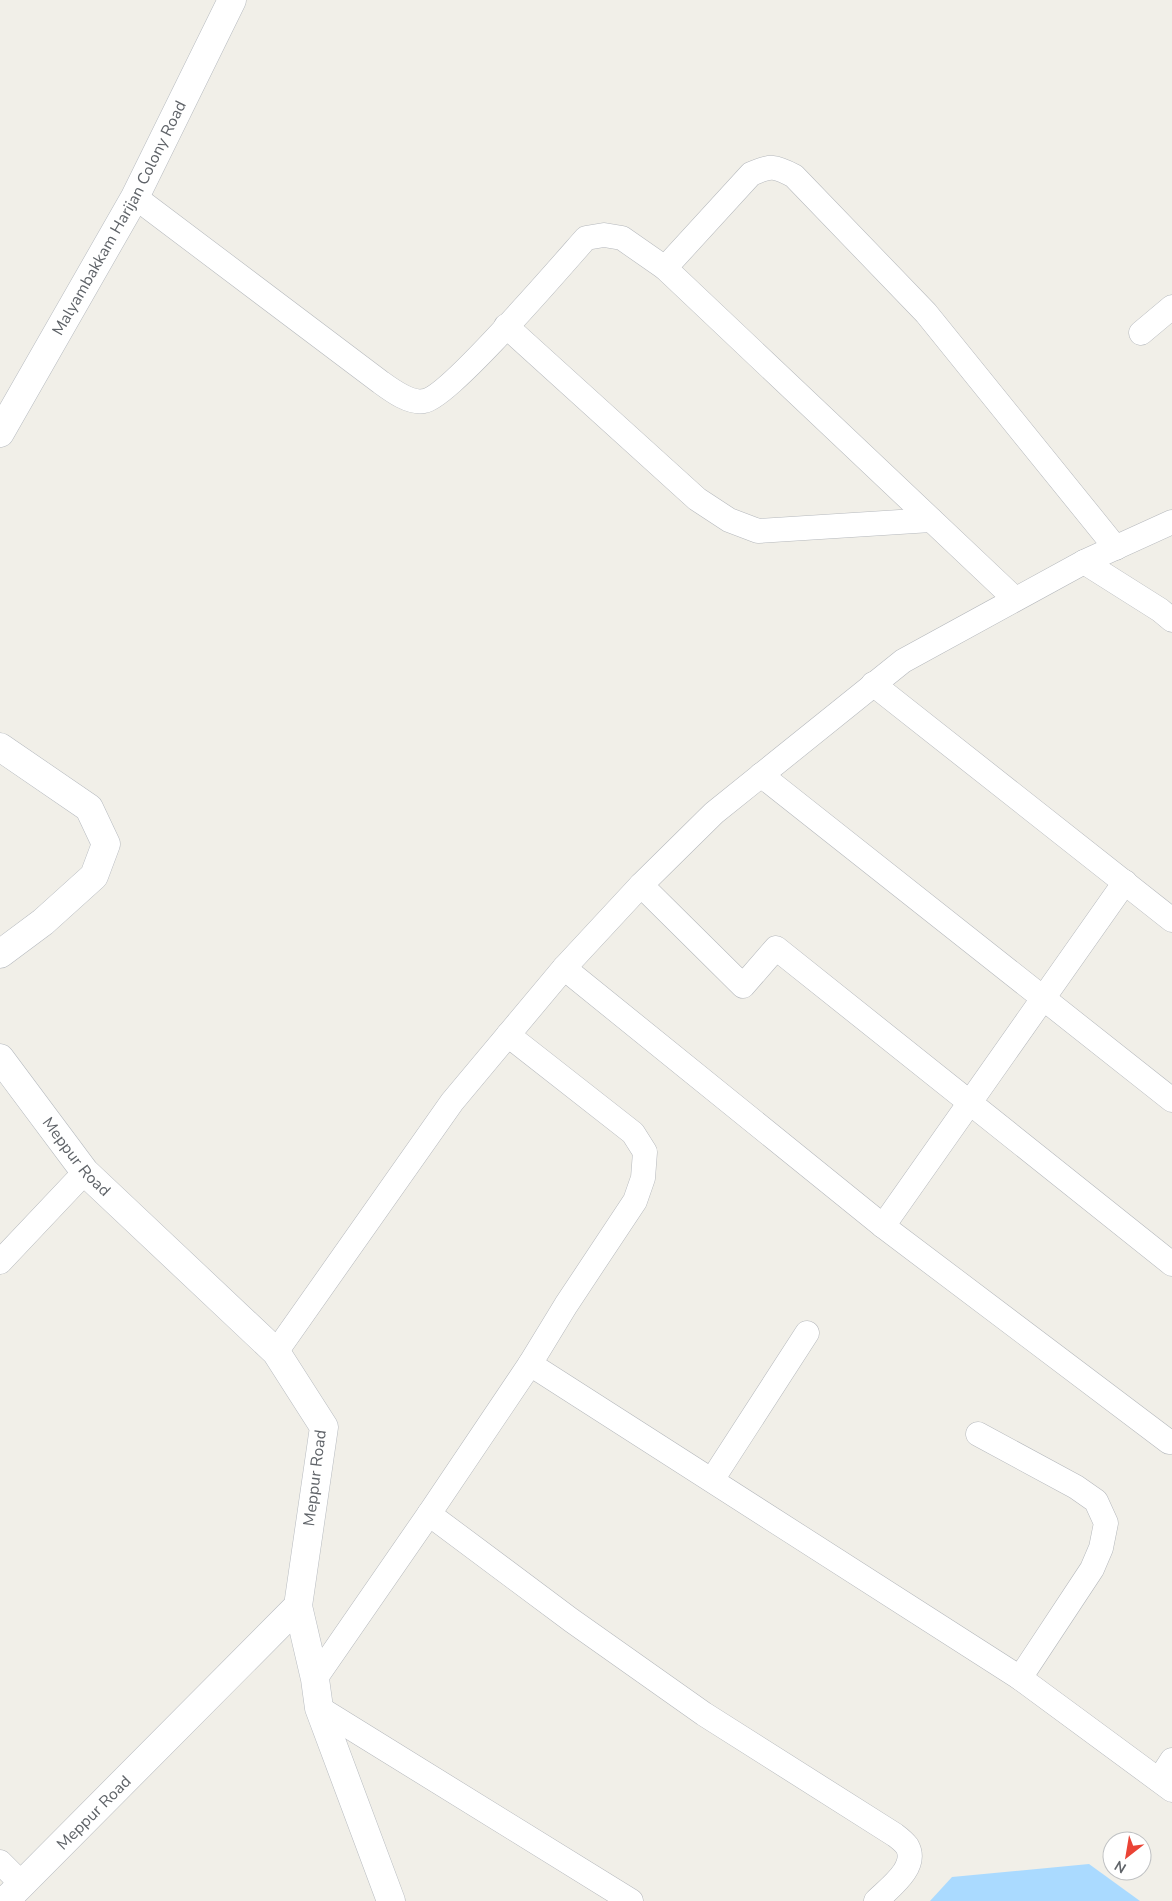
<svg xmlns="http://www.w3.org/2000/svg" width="1172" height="1901" font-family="'Nunito Sans',sans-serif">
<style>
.water{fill:#aadaff}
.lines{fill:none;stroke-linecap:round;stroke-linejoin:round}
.street-casing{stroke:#b5b8bc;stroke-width:25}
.secondary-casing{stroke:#b6babf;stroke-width:29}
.street{stroke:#fff;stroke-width:24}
.secondary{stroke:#fff;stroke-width:28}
.labels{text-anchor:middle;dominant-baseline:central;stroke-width:4;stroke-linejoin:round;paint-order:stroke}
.street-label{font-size:16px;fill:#5f6368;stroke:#fff}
</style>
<rect width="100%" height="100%" fill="#f1efe8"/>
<polygon class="water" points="1089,1864 1140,1901 930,1901 952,1877"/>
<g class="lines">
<defs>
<g id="street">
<path d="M135,197l244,184c11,8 30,23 45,20 25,-4 138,-136 162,-163l18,-3 18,3 43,30 350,331"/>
<path d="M665,268l86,-94c20,-9 24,-8 43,2l132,137 190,235"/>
<polyline points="506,326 697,499 729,520 758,531 931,520"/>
<polyline points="1141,333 1172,307"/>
<polyline points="1084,562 1160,610 1172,620"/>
<polyline points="873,684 1172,920"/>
<polyline points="761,775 1172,1100"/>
<polyline points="641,885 743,986 776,948 1172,1264"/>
<polyline points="564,968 883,1226 1169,1442"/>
<polyline points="508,1035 633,1133 645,1152 643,1178 635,1201 566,1305 530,1364"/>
<polyline points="883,1226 1125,882"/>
<polyline points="0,1262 85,1172"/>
<polyline points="276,1352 452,1102 564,968 641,885 714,813 903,661 1084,562 1172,522"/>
<polyline points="978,1434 1076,1487 1096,1501 1106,1523 1101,1548 1092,1569 1020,1678"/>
<polyline points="712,1480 807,1333"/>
<path d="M429,1514l142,106 133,94 191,121c4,3 9,7 12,11 12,21 -18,42 -31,55"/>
<polyline points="315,1679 429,1514 530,1364 1020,1678 1172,1790"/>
<polyline points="319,1708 631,1901"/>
<polyline points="1159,1780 1172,1760"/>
<polyline points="0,1862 23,1885"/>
</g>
<g id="secondary">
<path id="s1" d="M0,433l135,-236 97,-197"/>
<polyline points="0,747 89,808 106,844 94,876 43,922 0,954"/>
<path id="s2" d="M0,1058l85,114 191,180 48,75 -26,179 -293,295"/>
<polyline points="298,1606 315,1679 319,1708 391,1901"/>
</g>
</defs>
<use href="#street" class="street-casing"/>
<use href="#secondary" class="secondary-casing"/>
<use href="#street" class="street"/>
<use href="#secondary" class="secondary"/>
</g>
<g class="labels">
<g class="street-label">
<text stroke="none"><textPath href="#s1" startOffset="246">Malyambakkam Harijan Colony Road</textPath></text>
<text stroke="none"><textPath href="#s2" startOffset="125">Meppur Road</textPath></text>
<text transform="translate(315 1478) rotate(-83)">Meppur Road</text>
<text transform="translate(94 1813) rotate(-45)">Meppur Road</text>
</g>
</g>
<g transform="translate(1127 1856) rotate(211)"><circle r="24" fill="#ffffff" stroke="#bfc1c3"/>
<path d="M0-4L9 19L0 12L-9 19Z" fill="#ea4335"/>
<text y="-8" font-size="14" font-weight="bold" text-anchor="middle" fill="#5f6368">N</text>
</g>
</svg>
